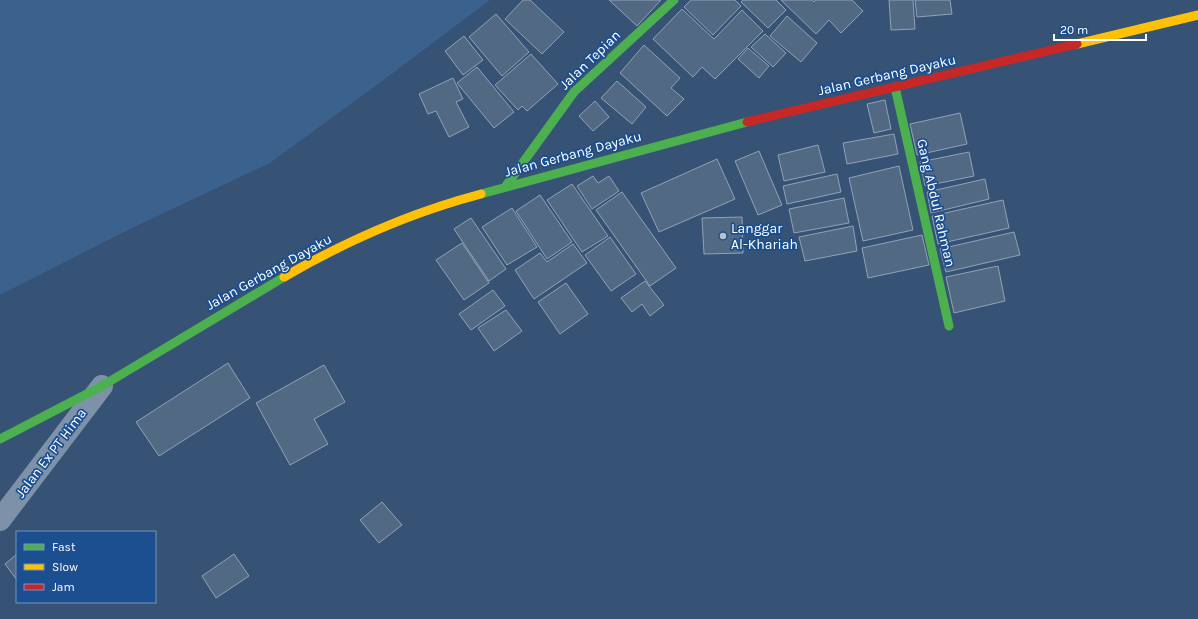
<svg xmlns="http://www.w3.org/2000/svg" width="1198" height="619" font-family="Karla,sans-serif">
<style>
.water{fill:#3b618d}
.building{fill:#526984;stroke:#92a2b6}
.lines{fill:none;stroke-linecap:round;stroke-linejoin:round}
.street{stroke:#7d92a8;stroke-width:22}
.fast{stroke:#4caf50;stroke-width:9}
.slow{stroke:#ffc107;stroke-width:9}
.jam{stroke:#c62828;stroke-width:9}
.poi-dot{fill:#b9c2ce;stroke:#1b4f8f;stroke-width:1.5}
.labels{text-anchor:middle;dominant-baseline:central;stroke-width:3.5;stroke-linejoin:round;paint-order:stroke}
.street-label{font-size:14px;fill:#fff;stroke:#1b4f8f}
.poi-label{font-size:14px;fill:#fff;stroke:#1b4f8f;text-anchor:start}
</style>
<rect width="100%" height="100%" fill="#365274"/>
<polygon class="water" points="0,0 490,0 385,79 270,163 130,229 0,295"/>
<g class="building">
<polygon points="523,0 530,0 564,32 542,54 505,19"/>
<polygon points="609,0 661,0 637,26"/>
<polygon points="691,0 735,0 741,6 713,35 684,7"/>
<polygon points="743,0 776,0 786,10 768,28 741,2"/>
<polygon points="781,0 812,0 814,2 815,0 852,0 863,11 841,33 829,20 816,34"/>
<polygon points="889,0 913,0 915,29 891,30"/>
<polygon points="915,0 950,0 952,14 917,17"/>
<polygon points="682,9 714,39 742,10 763,31 715,79 702,67 693,77 653,39"/>
<polygon points="496,14 529,52 502,76 469,37"/>
<polygon points="787,16 817,43 801,62 770,36"/>
<polygon points="765,34 786,53 773,67 751,47"/>
<polygon points="464,36 483,60 463,75 445,51"/>
<polygon points="644,45 680,78 671,88 684,99 667,116 620,73"/>
<polygon points="748,48 769,66 759,78 738,59"/>
<polygon points="531,54 558,84 527,111 522,106 518,110 495,85"/>
<polygon points="477,67 514,112 494,128 457,83"/>
<polygon points="453,78 463,99 456,102 469,127 449,137 436,111 428,114 419,94"/>
<polygon points="617,81 646,107 632,124 601,98"/>
<polygon points="885,100 891,129 874,133 867,104"/>
<polygon points="595,101 609,117 593,131 579,116"/>
<polygon points="960,113 967,144 917,155 910,124"/>
<polygon points="894,134 898,154 847,164 843,143"/>
<polygon points="818,145 825,172 784,181 778,155"/>
<polygon points="759,151 782,205 758,215 735,161"/>
<polygon points="969,152 974,176 925,186 920,162"/>
<polygon points="717,159 735,199 659,232 641,193"/>
<polygon points="899,166 913,230 863,241 849,178"/>
<polygon points="837,174 841,192 787,204 783,186"/>
<polygon points="593,176 598,183 609,176 619,191 592,209 577,186"/>
<polygon points="985,179 989,199 931,213 927,192"/>
<polygon points="572,184 608,236 582,252 547,200"/>
<polygon points="622,192 676,268 650,286 596,210"/>
<polygon points="540,195 572,242 547,259 516,211"/>
<polygon points="844,198 849,223 794,233 789,209"/>
<polygon points="1003,200 1009,228 938,244 932,216"/>
<polygon points="512,208 537,247 507,265 482,227"/>
<polygon points="742,217 743,253 704,254 702,218"/>
<polygon points="471,218 506,269 489,281 454,229"/>
<polygon points="853,226 857,251 805,261 799,237"/>
<polygon points="1014,232 1020,255 946,272 940,249"/>
<polygon points="922,235 929,265 868,278 862,248"/>
<polygon points="610,237 636,274 611,291 585,255"/>
<polygon points="462,243 489,283 464,300 436,260"/>
<polygon points="573,244 587,263 534,299 515,270 540,253 547,262"/>
<polygon points="998,266 1005,301 954,313 946,277"/>
<polygon points="645,281 664,305 650,316 642,304 632,312 621,298"/>
<polygon points="566,283 588,314 560,334 538,302"/>
<polygon points="493,290 505,306 471,330 459,314"/>
<polygon points="506,310 522,331 494,351 478,328"/>
<polygon points="228,363 250,398 159,456 136,422"/>
<polygon points="324,365 345,402 314,419 328,444 290,465 256,403"/>
<polygon points="382,502 402,525 379,543 360,520"/>
<polygon points="17,554 17,580 5,564"/>
<polygon points="234,554 249,576 216,598 202,576"/>
</g>
<g class="lines">
<polyline class="street" points="0,520 102,386"/>
<g class="fast">
<polyline points="895,87 949,326"/>
<polyline points="506,186 574,92 674,0"/>
<polyline points="481,194 747,122"/>
<polyline points="0,439 102,386 284,277"/>
</g>
<g class="slow">
<polyline points="1077,44 1198,15"/>
<path d="M284,277c62,-36 129,-65 197,-83"/>
</g>
<polyline class="jam" points="747,122 1077,44"/>
</g>
<circle class="poi-dot" cx="723" cy="236" r="4"/>
<g class="labels">
<g class="street-label">
<text transform="translate(590 60) rotate(-44)">Jalan Tepian</text>
<text transform="translate(887 75) rotate(-13)">Jalan Gerbang Dayaku</text>
<text transform="translate(573 154) rotate(-15)">Jalan Gerbang Dayaku</text>
<text transform="translate(936 203) rotate(77)">Gang Abdul Rahman</text>
<text transform="translate(269 272) rotate(-29)">Jalan Gerbang Dayaku</text>
<text transform="translate(51 453) rotate(-53)">Jalan Ex PT Hima</text>
</g>
<g class="poi-label">
<text x="731" y="228">Langgar<tspan x="731" dy="16">Al-Khariah</tspan></text>
</g>
</g>
<rect x="16" y="531" width="140" height="72" fill="#1b4f8f" stroke="#7695bc"/>
<rect x="24" y="544" width="20" height="6" fill="#4caf50" stroke="#7695bc"/>
<text x="52" y="551" font-size="12" fill="#ffffff">Fast</text>
<rect x="24" y="564" width="20" height="6" fill="#ffc107" stroke="#7695bc"/>
<text x="52" y="571" font-size="12" fill="#ffffff">Slow</text>
<rect x="24" y="584" width="20" height="6" fill="#c62828" stroke="#7695bc"/>
<text x="52" y="591" font-size="12" fill="#ffffff">Jam</text>
<path d="M1054 34v6h92v-6" fill="none" stroke="#ffffff" stroke-width="2"/>
<text x="1060" y="34" font-size="12" fill="#ffffff" stroke="#1b4f8f" stroke-width="3" paint-order="stroke">20 m</text>
</svg>
